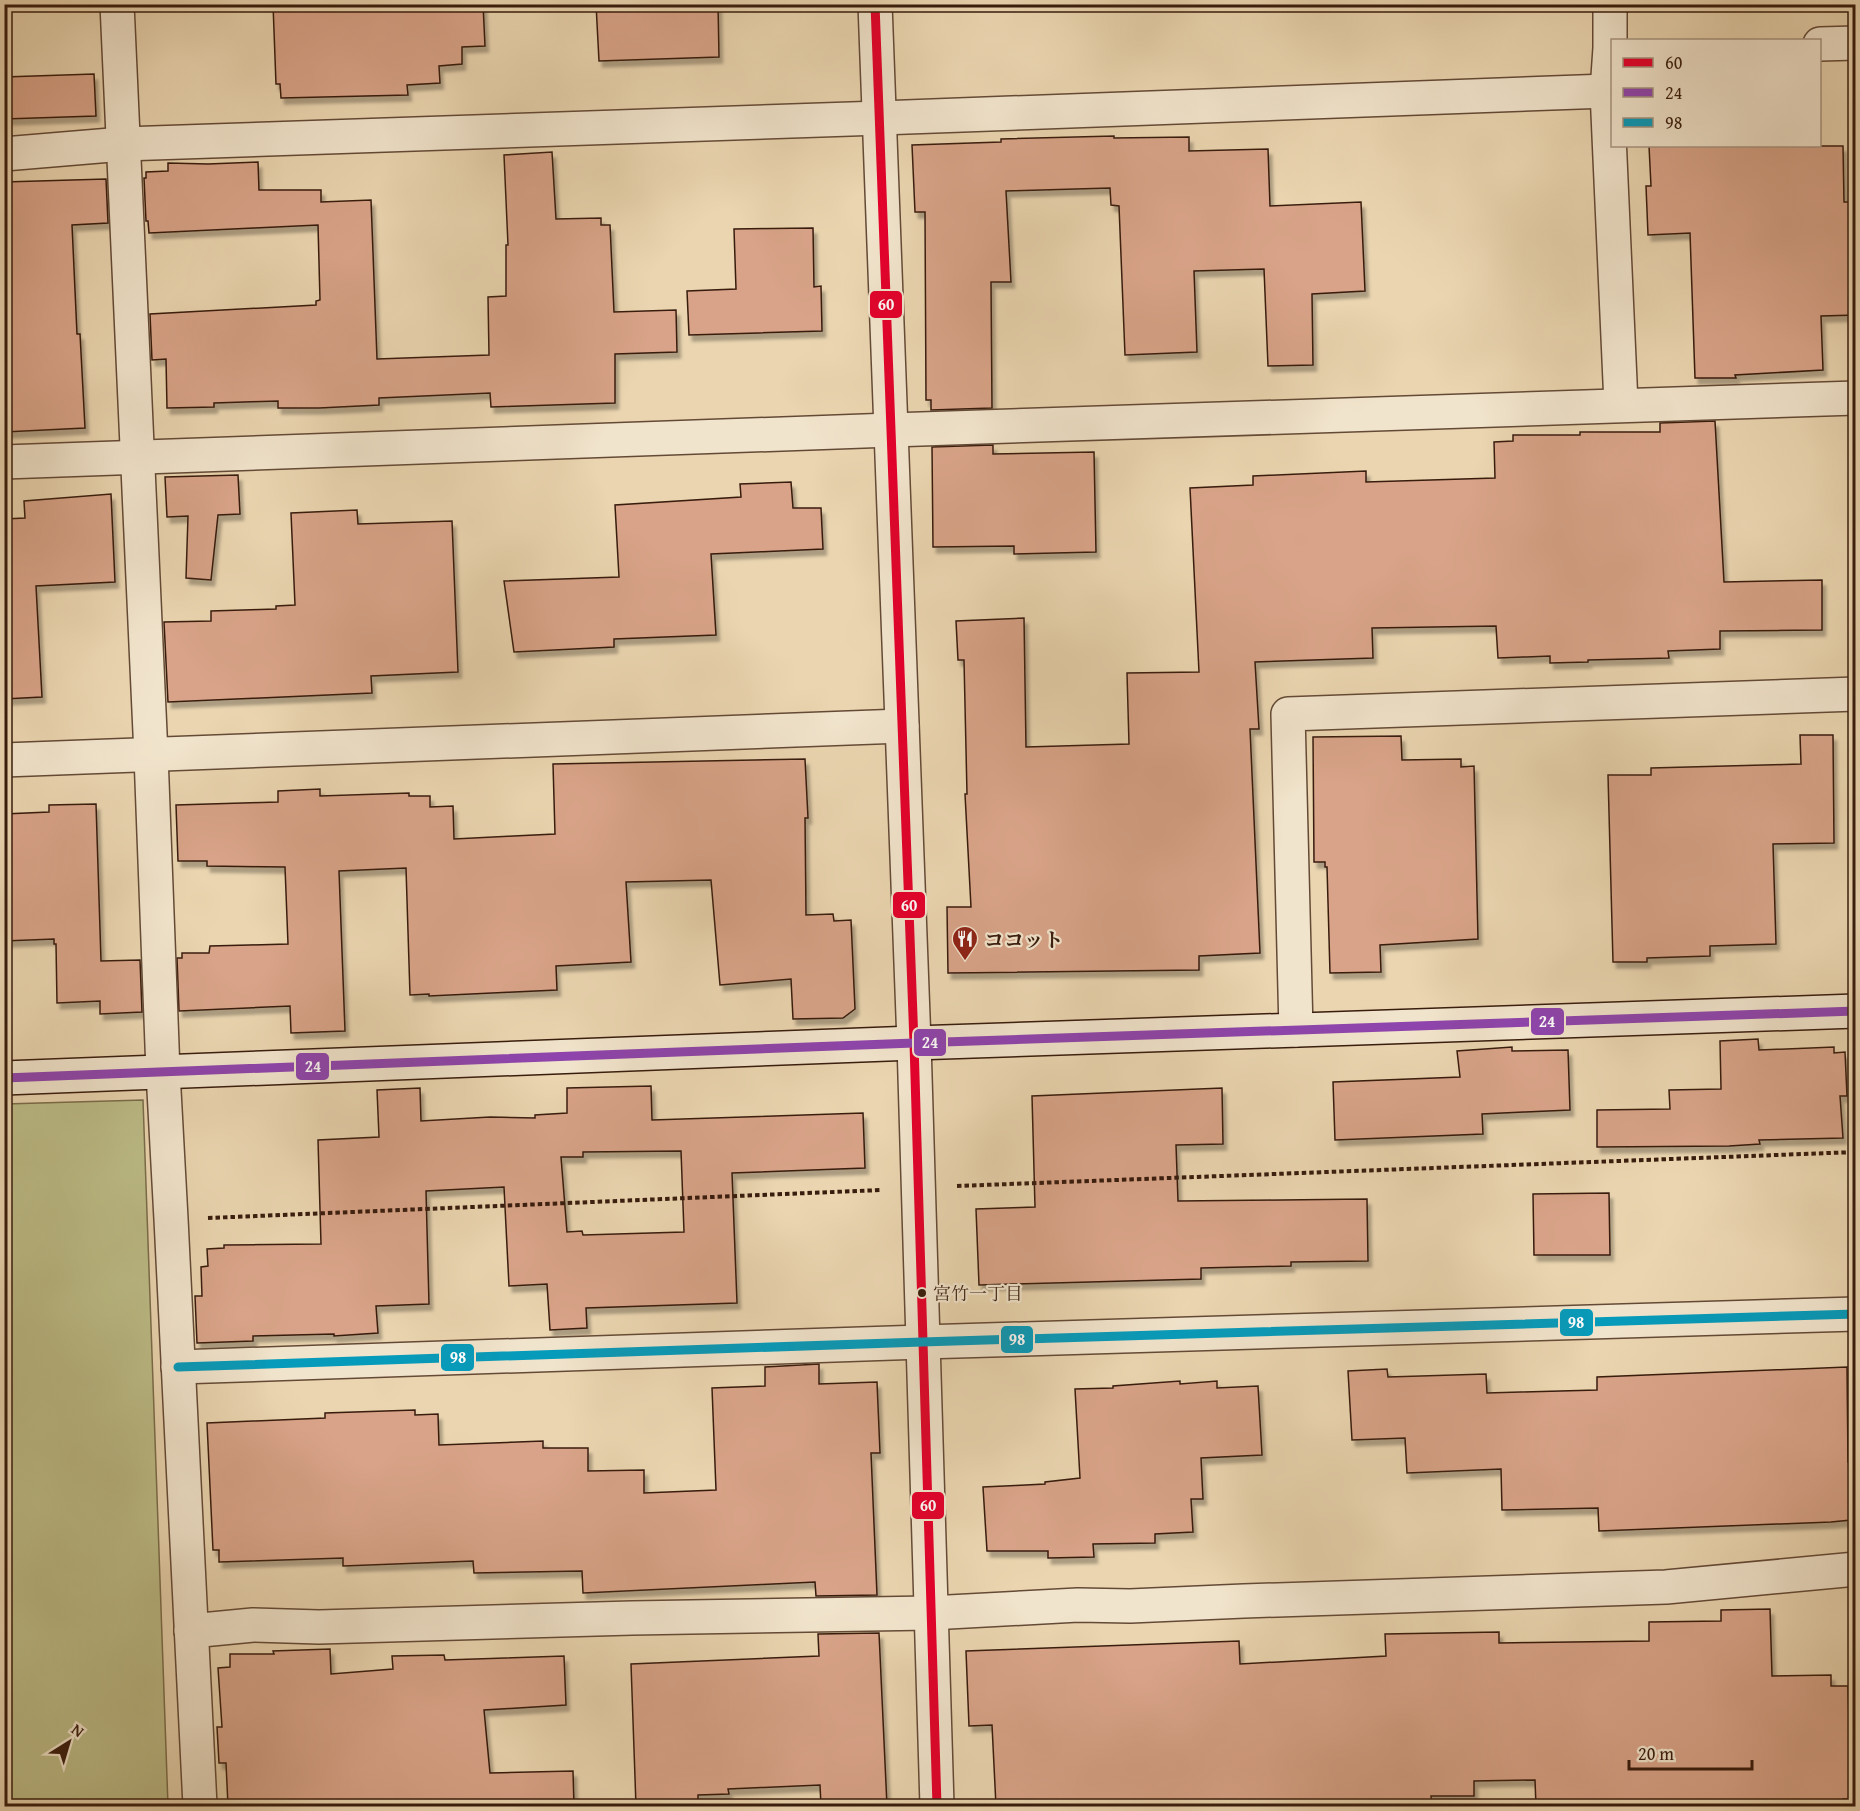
<svg xmlns="http://www.w3.org/2000/svg" width="1860" height="1811" font-family="'Gentium Book Plus','Noto Serif JP',serif">
<style>
.green{fill:#bcbc87;stroke:#7a6c4a;stroke-width:1.5}
.building{fill:#d8a388;stroke:#381c0d;stroke-width:1.5;fill-rule:evenodd;filter:url(#shadow)}
.lines{fill:none;stroke-linecap:round;stroke-linejoin:round}
.street-casing{stroke:#644a36;stroke-width:36}
.secondary-casing{stroke:#381c0d;stroke-width:36}
.path{stroke:#381c0d;stroke-width:4;stroke-dasharray:4.5 3;stroke-linecap:butt}
.street{stroke:#f1e4cc;stroke-width:33}
.secondary{stroke:#f1e4cc;stroke-width:33}
.bus-1-casing{stroke:#f1e4cc;stroke-width:14}
.bus-2-casing{stroke:#f1e4cc;stroke-width:14}
.bus-3-casing{stroke:#f1e4cc;stroke-width:14}
.bus-1{stroke:#e4002b;stroke-width:9}
.bus-2{stroke:#8e44ad;stroke-width:9}
.bus-3{stroke:#069bbb;stroke-width:9}
.bus-dot{fill:#381c0d;stroke:#f1e4cc;stroke-width:2}
.labels{text-anchor:middle;dominant-baseline:central;stroke-width:4.5;stroke-linejoin:round;paint-order:stroke}
.bus-label{font-size:18px;fill:#381c0d;stroke:#f1e4cc;text-anchor:start}
.poi-label{font-size:20px;font-weight:bold;fill:#381c0d;stroke:#f1e4cc;text-anchor:start}
.line-badge{stroke:#f1e4cc;stroke-width:2}
.badge-label{font-size:16px;text-anchor:middle;font-weight:bold;fill:#fff}
</style>
<defs>
<filter id="shadow"><feDropShadow dx="3.5" dy="6" stdDeviation="1.5" flood-color="#0004"/></filter>
</defs>
<rect width="100%" height="100%" fill="#ead5b0"/>
<filter id="stains"><feTurbulence type="fractalNoise" baseFrequency=".00333" numOctaves="4"/><feColorMatrix values="0 0 0 0 .2 0 0 0 0 .09 0 0 0 0 .02 0 0 0 .5 -.17"/></filter>
<radialGradient id="worn" r=".72"><stop offset=".6" stop-color="#630" stop-opacity="0"/><stop offset="1" stop-color="#630" stop-opacity=".3"/></radialGradient>
<polygon class="green" points="143,1100 168,1806 5,1806 5,1104"/>
<g class="building">
<polygon points="273,4 483,4 485,46 462,47 462,64 439,66 440,83 407,85 408,95 281,98 280,84 276,84"/>
<polygon points="596,4 718,4 719,57 599,61"/>
<polygon points="94,74 96,116 4,119 4,77"/>
<polygon points="1114,136 1114,138 1189,137 1189,151 1268,149 1270,206 1361,202 1365,291 1312,294 1313,365 1268,366 1264,269 1194,271 1197,352 1125,355 1119,206 1111,205 1110,188 1006,191 1011,282 991,282 992,408 931,410 931,400 926,400 925,212 915,212 912,145 1001,142 1001,139"/>
<polygon points="1649,146 1843,146 1844,202 1856,202 1856,315 1821,316 1823,370 1735,375 1736,378 1695,378 1690,233 1648,235 1646,186 1651,186"/>
<polygon points="552,152 556,219 601,218 601,225 610,225 614,312 676,310 677,352 615,354 615,403 491,407 490,393 379,398 379,405 319,408 278,408 278,401 214,403 214,407 167,408 166,359 152,360 150,314 316,305 316,301 320,300 318,225 149,233 148,221 146,221 144,178 146,178 146,172 168,171 168,163 208,164 258,162 259,190 321,190 321,202 371,200 377,359 489,355 488,297 506,296 506,245 508,245 504,155"/>
<polygon points="106,179 108,223 72,225 77,334 80,334 85,428 4,432 4,182"/>
<polygon points="813,228 814,287 821,286 822,331 689,335 687,291 736,289 734,229"/>
<polygon points="1715,421 1724,582 1822,580 1822,630 1720,631 1720,649 1668,651 1669,658 1588,660 1588,662 1550,663 1550,656 1498,658 1496,626 1372,628 1373,658 1255,662 1259,729 1250,729 1260,953 1199,956 1199,970 948,973 947,907 971,907 965,794 967,794 964,660 958,660 956,621 1024,618 1026,747 1129,744 1127,673 1199,672 1190,488 1253,485 1253,476 1366,471 1366,482 1495,478 1494,442 1513,441 1513,435 1580,435 1580,432 1660,432 1660,423"/>
<polygon points="993,445 993,454 1094,452 1096,552 1014,554 1014,546 933,547 932,447"/>
<polygon points="238,475 240,514 218,515 211,580 186,578 188,516 167,517 165,477"/>
<polygon points="791,482 793,508 821,508 823,549 711,554 716,635 614,639 614,647 514,652 504,581 619,577 615,505 741,497 740,484"/>
<polygon points="111,494 115,582 36,586 42,697 4,699 4,519 25,518 24,501"/>
<polygon points="357,510 358,524 452,521 458,672 371,676 372,693 168,702 164,622 211,621 211,611 276,609 276,606 295,605 291,513"/>
<polygon points="1800,735 1833,735 1834,843 1773,844 1776,944 1710,946 1710,956 1647,958 1647,962 1613,962 1608,775 1651,775 1651,768 1801,764"/>
<polygon points="1401,736 1402,760 1461,759 1461,767 1474,766 1478,939 1380,945 1381,972 1330,973 1327,867 1325,867 1325,862 1314,862 1313,737"/>
<polygon points="805,759 808,818 805,818 806,915 833,914 834,921 851,920 855,1009 843,1018 793,1019 791,979 720,985 711,880 626,882 631,962 556,966 557,990 429,996 429,994 410,995 406,868 339,871 345,1031 291,1033 290,1006 179,1011 177,958 182,958 182,953 209,953 210,946 288,944 285,867 207,866 207,861 178,861 176,805 278,802 278,791 320,789 320,796 409,793 409,796 430,796 430,807 453,806 454,839 555,834 553,764"/>
<polygon points="96,804 101,961 140,960 142,1012 100,1014 100,1001 57,1003 56,944 54,944 54,939 4,941 4,814 49,812 49,805"/>
<polygon points="1758,1039 1759,1050 1834,1047 1834,1053 1845,1052 1847,1096 1840,1096 1843,1138 1759,1140 1760,1144 1729,1146 1597,1147 1597,1110 1670,1109 1669,1090 1721,1089 1720,1041"/>
<polygon points="1512,1047 1512,1051 1568,1050 1570,1110 1482,1114 1483,1134 1335,1140 1333,1082 1460,1077 1457,1051"/>
<path d="M651,1086l1,34 211,-7 2,55 -133,5 5,130 -151,5 1,20 -37,2 -3,-46 -38,2 -5,-99 -78,4 3,113 -53,2 2,27 -44,3v-2l-81,2v5l-56,2 -2,-47h7l-1,-29 7,-1 -1,-17 17,-1v-3l97,-1 -3,-104 61,-3 -2,-47 43,-2 1,33 69,-4 45,1v-3l32,-2v-25zM681,1151l3,81 -101,3 -1,-4 -15,1 -6,-75h22v-5z"/>
<polygon points="1222,1088 1223,1144 1176,1145 1178,1201 1367,1199 1368,1261 1291,1262 1291,1266 1201,1268 1201,1279 979,1285 976,1209 1035,1207 1032,1096"/>
<polygon points="1609,1193 1610,1255 1534,1255 1533,1194"/>
<polygon points="819,1364 819,1384 877,1382 880,1453 871,1453 877,1595 816,1596 815,1582 583,1593 582,1571 474,1573 473,1561 343,1566 343,1558 219,1562 219,1550 213,1550 207,1423 325,1418 325,1413 415,1410 415,1415 438,1414 439,1445 543,1441 543,1448 588,1448 588,1471 644,1470 644,1493 716,1490 712,1388 765,1386 765,1367"/>
<polygon points="1847,1367 1848,1462 1850,1462 1851,1520 1831,1522 1599,1531 1598,1508 1502,1510 1501,1469 1407,1473 1405,1438 1352,1440 1348,1371 1387,1369 1388,1377 1486,1374 1487,1393 1597,1390 1597,1377"/>
<polygon points="1180,1381 1180,1384 1217,1381 1217,1388 1258,1386 1262,1455 1201,1458 1203,1499 1191,1499 1193,1532 1155,1534 1155,1543 1093,1544 1094,1557 1048,1558 1048,1551 987,1551 983,1487 1045,1484 1045,1482 1080,1478 1075,1389 1113,1388 1113,1386"/>
<polygon points="1770,1609 1772,1676 1831,1675 1831,1686 1848,1686 1849,1724 1856,1724 1856,1799 1843,1799 1843,1802 1715,1806 1715,1802 1598,1803 1598,1806 1536,1806 1535,1780 1474,1781 1474,1796 1431,1796 1432,1806 996,1806 992,1725 969,1726 966,1651 1239,1641 1240,1664 1386,1656 1385,1634 1499,1632 1499,1643 1649,1641 1649,1622 1721,1621 1721,1610"/>
<polygon points="879,1633 887,1806 821,1806 820,1785 728,1789 729,1794 698,1795 698,1806 636,1806 631,1664 819,1656 818,1634"/>
<polygon points="330,1649 331,1674 393,1669 392,1656 444,1655 445,1660 564,1656 566,1705 484,1710 490,1773 573,1771 574,1806 228,1806 226,1763 219,1763 217,1727 222,1727 218,1668 230,1667 230,1654 274,1654 273,1651"/>
</g>
<g class="lines">
<defs>
<g id="street">
<polyline points="117,4 151,755 163,1072 171,1219 200,1806"/>
<polyline points="875,4 914,1043 937,1806"/>
<polyline points="1610,4 1610,48 1607,91 1621,404"/>
<polyline points="1820,44 1856,43"/>
<polyline points="4,154 123,144 880,118 1607,91"/>
<polyline points="4,462 891,430 1856,398"/>
<polyline points="4,760 902,726"/>
<polyline points="1296,1030 1288,714 1856,694"/>
<polyline points="178,1367 922,1342 1856,1314"/>
<polyline points="191,1631 253,1625 319,1627 632,1618 930,1613 1078,1605 1130,1606 1244,1601 1666,1587 1856,1569"/>
</g>
<polyline id="secondary" points="4,1078 914,1043 1856,1011"/>
</defs>
<use href="#street" class="street-casing"/>
<use href="#secondary" class="secondary-casing"/>
<g class="path">
<polyline points="957,1186 1856,1152"/>
<polyline points="208,1218 881,1190"/>
</g>
<use href="#street" class="street"/>
<use href="#secondary" class="secondary"/>
<defs>
<polyline id="bus-1" points="875,4 914,1043 937,1806"/>
<polyline id="bus-2" points="4,1078 914,1043 1856,1011"/>
<polyline id="bus-3" points="178,1367 922,1342 1856,1314"/>
</defs>
<use href="#bus-1" class="bus-1-casing"/>
<use href="#bus-2" class="bus-2-casing"/>
<use href="#bus-3" class="bus-3-casing"/>
<use href="#bus-1" class="bus-1"/>
<use href="#bus-2" class="bus-2"/>
<use href="#bus-3" class="bus-3"/>
</g>
<defs>
<symbol id="restaurant-pin" viewBox="-11 -11 22 30"><path d="M0 17L-7.5 6A9.5 9.5 0 1 1 7.5 6Z" fill="#8f2418" stroke="#f1e4cc"/><path d="M-5-6h1v4h1v-4h1v4h1v-4h1v5L-1.5 .5V6h-2V.5L-5-1ZM5-6V6H3V1.5H1.5Q1.5-4 5-6Z" fill="#fff"/></symbol>
</defs>
<g fill-rule="evenodd">
<use href="#restaurant-pin" x="950" y="924" width="30" height="40"/>
</g>
<circle class="bus-dot" cx="922" cy="1293" r="5"/>
<g class="labels">
<g class="bus-label">
<text x="933" y="1293">宮竹一丁目</text>
</g>
<g class="poi-label">
<text x="984" y="939">ココット</text>
</g>
</g>
<g class="line-badge">
<rect x="869" y="290" width="34" height="29" rx="6" fill="#e4002b"/>
<rect x="892" y="891" width="34" height="28" rx="6" fill="#e4002b"/>
<rect x="1530" y="1007" width="35" height="29" rx="6" fill="#8e44ad"/>
<rect x="913" y="1028" width="34" height="29" rx="6" fill="#8e44ad"/>
<rect x="295" y="1052" width="35" height="29" rx="6" fill="#8e44ad"/>
<rect x="1559" y="1308" width="35" height="29" rx="6" fill="#069bbb"/>
<rect x="1000" y="1325" width="34" height="29" rx="6" fill="#069bbb"/>
<rect x="440" y="1343" width="35" height="29" rx="6" fill="#069bbb"/>
<rect x="911" y="1491" width="34" height="29" rx="6" fill="#e4002b"/>
</g>
<g class="badge-label">
<text x="886" y="310">60</text>
<text x="909" y="911">60</text>
<text x="1547" y="1027">24</text>
<text x="930" y="1048">24</text>
<text x="313" y="1072">24</text>
<text x="1576" y="1328">98</text>
<text x="1017" y="1345">98</text>
<text x="458" y="1363">98</text>
<text x="928" y="1511">60</text>
</g>
<rect width="1860" height="1811" fill="none" stroke="#ead5b0" stroke-width="24"/>
<rect x="6" y="6" width="1848" height="1799" fill="none" stroke="#381c0d" stroke-width="3"/>
<rect x="12" y="12" width="1836" height="1787" fill="none" stroke="#381c0d" stroke-width="1.5"/>
<rect x="1611" y="39" width="210" height="108" fill="#f1e4cc" stroke="#a79480" stroke-width="1.5"/>
<rect x="1623" y="58" width="30" height="9" fill="#e4002b" stroke="#a79480" stroke-width="1.5"/>
<text x="1665" y="69" font-size="18" fill="#381c0d">60</text>
<rect x="1623" y="88" width="30" height="9" fill="#8e44ad" stroke="#a79480" stroke-width="1.5"/>
<text x="1665" y="99" font-size="18" fill="#381c0d">24</text>
<rect x="1623" y="118" width="30" height="9" fill="#069bbb" stroke="#a79480" stroke-width="1.5"/>
<text x="1665" y="129" font-size="18" fill="#381c0d">98</text>
<g transform="translate(69 1742) rotate(37)" stroke="#f1e4cc" stroke-width="4.5" paint-order="stroke">
<path d="M0-4.5L10 22L0 15L-10 22Z" fill="#381c0d"/>
<text y="-9" font-size="16" font-weight="bold" text-anchor="middle" fill="#381c0d">N</text>
</g>
<path d="M1629 1760v9h123v-9" fill="none" stroke="#381c0d" stroke-width="3"/>
<text x="1638" y="1760" font-size="18" fill="#381c0d" stroke="#f1e4cc" stroke-width="4.5" paint-order="stroke">20 m</text>
<rect width="100%" height="100%" filter="url(#stains)"/>
<rect width="100%" height="100%" fill="url(#worn)"/>
</svg>
